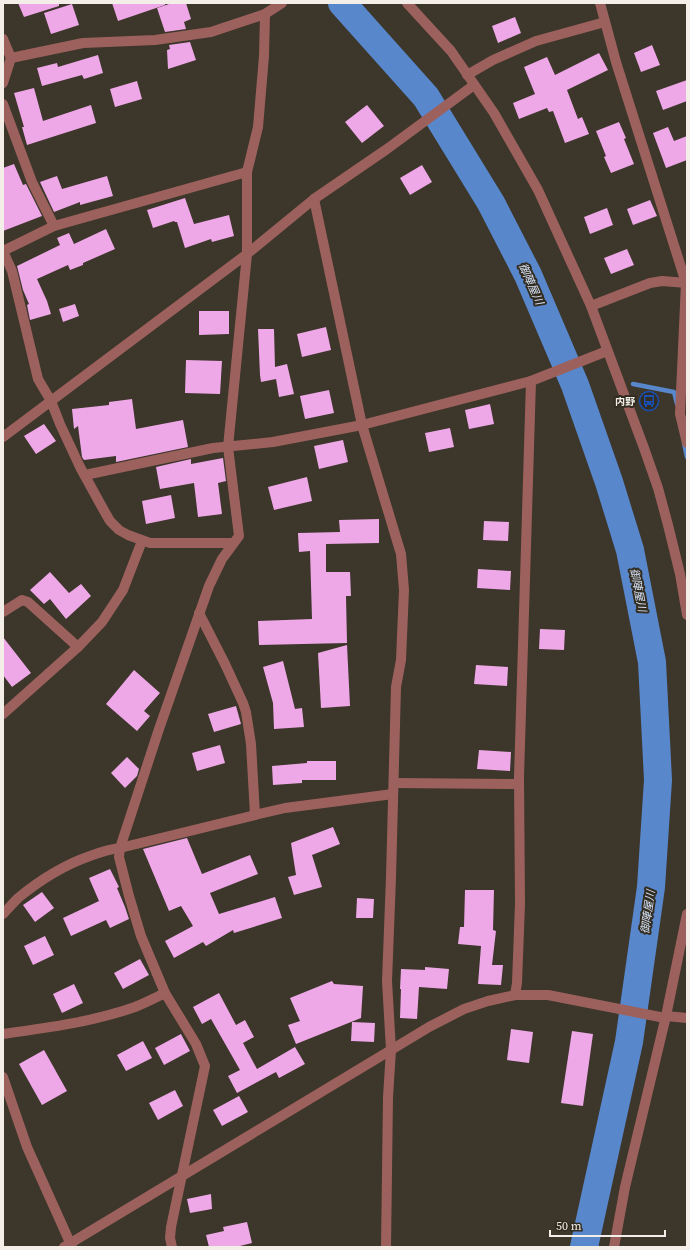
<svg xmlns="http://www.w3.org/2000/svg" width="690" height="1250" font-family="'Source Serif 4','Noto Sans JP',serif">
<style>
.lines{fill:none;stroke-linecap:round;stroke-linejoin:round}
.stream{stroke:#5987cb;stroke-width:4.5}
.river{stroke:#5987cb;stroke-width:28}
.building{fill:#efa8e7}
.minor{stroke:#9d615d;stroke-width:10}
.labels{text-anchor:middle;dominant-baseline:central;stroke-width:4;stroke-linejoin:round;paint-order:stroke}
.poi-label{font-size:10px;font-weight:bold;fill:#f3efe8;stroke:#322c21;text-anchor:end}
.water-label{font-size:11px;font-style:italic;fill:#d8e5f8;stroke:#322c21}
</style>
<rect width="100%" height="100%" fill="#3c362b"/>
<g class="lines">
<g class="stream">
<polyline points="633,384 674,392 677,404"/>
<polyline points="684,443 687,457"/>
</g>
<polyline class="river" points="342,3 426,97 491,203 528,275 575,385 609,482 630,550 652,662 658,780 651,887 629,1042 584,1247"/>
</g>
<g class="building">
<polygon points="18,3 59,3 59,6 24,17"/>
<polygon points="112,3 165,3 165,5 118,21"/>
<polygon points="172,3 186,3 191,19 184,22 186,29 165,32 157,8"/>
<polygon points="72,4 79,25 51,34 44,13"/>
<polygon points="515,17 521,33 498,43 492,26"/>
<polygon points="190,42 196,60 168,69 167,50 170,49 169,45"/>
<polygon points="652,45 660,65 641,72 634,53"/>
<polygon points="599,53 608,70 567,90 578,119 582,117 589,134 565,143 553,111 549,112 547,108 519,119 513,103 535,94 524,67 547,57 555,75"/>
<polygon points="98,55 103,73 84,79 82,75 42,86 37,68 57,63 58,67"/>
<polygon points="687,80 687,101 663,110 656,91"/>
<polygon points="137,81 142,99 115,107 110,89"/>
<polygon points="34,88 43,121 91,105 96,123 27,145 22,127 24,127 14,93"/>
<polygon points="367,105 384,126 362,143 345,122"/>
<polygon points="619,122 626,138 624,139 634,164 611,173 604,157 606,156 596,131"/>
<polygon points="668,127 674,141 687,136 687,160 666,168 653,133"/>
<polygon points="14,164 23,185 26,184 42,216 3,231 3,168"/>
<polygon points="422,165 432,182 410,195 400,178"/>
<polygon points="57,176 62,189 107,176 113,196 80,205 80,202 54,212 40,182"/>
<polygon points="185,198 194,224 229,215 234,236 212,242 211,239 185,248 177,222 175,222 174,221 153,228 147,210"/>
<polygon points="650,200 657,216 633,225 627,209"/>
<polygon points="607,208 613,225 590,234 584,217"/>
<polygon points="106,229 115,249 83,263 83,265 70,270 68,265 37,279 47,301 51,314 30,320 27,305 29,304 23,290 17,266 60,245 57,238 69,233 74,244"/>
<polygon points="627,249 634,265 611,274 604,258"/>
<polygon points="75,304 79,316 63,322 59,309"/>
<polygon points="199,311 229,311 229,334 199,335"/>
<polygon points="326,327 331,350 302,357 297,334"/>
<polygon points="258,329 274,329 275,367 287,364 294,394 279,397 276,379 261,382 260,375"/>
<polygon points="186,360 222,361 220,394 185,393"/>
<polygon points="329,390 334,413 305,419 300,396"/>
<polygon points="132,399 136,429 183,420 188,447 116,462 116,456 84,460 82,457 78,426 74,429 72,409 109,405 109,402"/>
<polygon points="490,404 494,424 469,429 465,410"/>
<polygon points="44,424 56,441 36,454 24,436"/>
<polygon points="450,428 454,447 429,452 425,433"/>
<polygon points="343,440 348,462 319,469 314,446"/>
<polygon points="223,458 226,481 218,483 222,514 198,517 194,483 160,489 156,467 191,459 191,464"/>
<polygon points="307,477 312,501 274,510 268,487"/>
<polygon points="171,495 175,518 146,524 142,501"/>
<polygon points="379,519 379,543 326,544 326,572 350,572 351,596 346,596 347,643 259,645 258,621 312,619 310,551 299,552 298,533 340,532 339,520"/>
<polygon points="484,521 509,522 508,541 483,540"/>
<polygon points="478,569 511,571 510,590 477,588"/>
<polygon points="50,572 69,593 81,584 91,596 66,619 50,599 44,604 30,590"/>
<polygon points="540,629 565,630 564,650 539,649"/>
<polygon points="3,637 31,673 12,687 3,675"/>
<polygon points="347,645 350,706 321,708 318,653"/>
<polygon points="283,661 295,709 302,708 304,727 274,729 273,703 263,667"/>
<polygon points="476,665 508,667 507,686 474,684"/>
<polygon points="134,670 160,693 144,711 150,716 137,731 106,704"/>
<polygon points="236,706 241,724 214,732 208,714"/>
<polygon points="220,745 225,763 197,771 192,753"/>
<polygon points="479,750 511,752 510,771 477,769"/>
<polygon points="127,757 139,769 137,776 125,788 111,773"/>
<polygon points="307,761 336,761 336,780 302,780 302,783 273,785 272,766 307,763"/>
<polygon points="333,827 340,844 312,855 322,887 294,895 288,877 296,875 291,843"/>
<polygon points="187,838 202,874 250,855 258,874 210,893 219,914 275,897 282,918 234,933 233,930 206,946 203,942 174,958 165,941 193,926 181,906 169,911 143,849"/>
<polygon points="110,869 119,887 117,888 125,907 129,919 110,928 106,920 71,936 63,918 99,901 89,878"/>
<polygon points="465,890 494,890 493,930 496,931 492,965 503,965 501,985 478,984 481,946 458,944 460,927 464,927"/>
<polygon points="42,892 54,908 35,922 23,905"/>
<polygon points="357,898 374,899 373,918 356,918"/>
<polygon points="45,936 54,955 33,965 24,946"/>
<polygon points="140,959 149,975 123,989 114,973"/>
<polygon points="425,967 449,969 447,989 419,987 417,1019 400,1018 401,989 400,989 401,969 425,970"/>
<polygon points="332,981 334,984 363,986 361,1018 296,1044 288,1025 300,1021 290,998"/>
<polygon points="74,984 83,1003 62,1013 53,994"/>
<polygon points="219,993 236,1025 245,1020 254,1037 243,1043 257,1069 295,1047 305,1064 279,1078 276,1072 237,1093 228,1076 240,1070 211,1019 202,1024 193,1007"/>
<polygon points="352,1022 375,1023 374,1042 351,1041"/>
<polygon points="511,1029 533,1032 529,1063 507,1060"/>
<polygon points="572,1031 593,1034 583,1106 561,1103"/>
<polygon points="181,1034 190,1051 164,1065 155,1048"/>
<polygon points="143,1041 152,1058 126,1071 117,1055"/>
<polygon points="44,1050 67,1091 42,1105 19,1064"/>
<polygon points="175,1090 183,1106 158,1120 149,1103"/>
<polygon points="239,1096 248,1112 222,1126 213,1110"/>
<polygon points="211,1194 212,1209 190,1213 187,1199"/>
<polygon points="247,1222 252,1243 236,1247 209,1247 206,1235 224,1231 223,1227"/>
</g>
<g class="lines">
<g class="minor">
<polyline points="407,3 451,51 494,113 538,190 591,306 644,448 658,488 668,525 680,574 687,615"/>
<polyline points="600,3 616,62 686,283 680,414 687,443"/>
<polyline points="3,39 11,58"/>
<polyline points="467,75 493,60 536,41 605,22"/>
<polyline points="3,83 11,58 83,43 155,40 211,32 265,14 282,3"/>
<polyline points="3,104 32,182 54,226"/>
<polyline points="314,199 362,425 401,554 404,590 401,660 396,687 391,877 387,981 391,1050 388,1097 386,1247"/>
<polyline points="3,251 12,271 38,379 51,401 60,424 80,467 102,507 110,521 119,530 128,535 150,543 233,543"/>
<polyline points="3,251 54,226 247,172"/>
<polyline points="591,306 650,283 662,281 687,283"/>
<polyline points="3,437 247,254 314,199 387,149 474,85"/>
<polyline points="85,475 213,448 273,442 362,425 531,381 607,351"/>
<polyline points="3,612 22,600 28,602 78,647 102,622 123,590 142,541"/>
<polyline points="199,613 225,664 243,703 246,712 251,744 255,815"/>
<polyline points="3,714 78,647"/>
<polyline points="394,783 519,784"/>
<path d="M3,914c5,-5 10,-11 15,-16 22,-18 46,-33 72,-42 11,-4 19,-7 30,-8l135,-33 30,-7 108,-14"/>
<polyline points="515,995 517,983 520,904 519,777 531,381"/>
<polyline points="666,1016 687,1018"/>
<path d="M3,1034c44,-6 89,-12 132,-27 10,-4 20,-9 30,-14"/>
<polyline points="3,1077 27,1147 72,1247"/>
<polyline points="64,1247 391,1050 429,1027 464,1009 488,1001 515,995 548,995 665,1018"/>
<polyline points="172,1247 170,1238 171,1227 205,1066 196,1044 165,993 141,936 129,896 119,857 120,848 159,729 209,586 222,559 239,536 228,447 247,254 247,172 258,127 264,56 265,14"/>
<polyline points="614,1247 625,1187 666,1016 687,914"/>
</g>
</g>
<defs>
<symbol id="bus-ring" viewBox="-11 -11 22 22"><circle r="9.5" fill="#322c21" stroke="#1a4fb4" stroke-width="1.5"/><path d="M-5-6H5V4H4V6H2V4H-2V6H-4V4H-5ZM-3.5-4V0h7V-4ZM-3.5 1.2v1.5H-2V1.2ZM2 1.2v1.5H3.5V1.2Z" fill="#1a4fb4"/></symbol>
</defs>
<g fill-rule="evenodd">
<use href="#bus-ring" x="638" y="390" width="22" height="22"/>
</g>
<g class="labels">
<g class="poi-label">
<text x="635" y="401">内野</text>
</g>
<g class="water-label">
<text transform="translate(531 284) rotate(66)">御陣屋川</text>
<text transform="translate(638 590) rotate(79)">御陣屋川</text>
<text transform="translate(648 912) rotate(-82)">御陣屋川</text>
</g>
</g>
<rect width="690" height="1250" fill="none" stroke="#f3efe8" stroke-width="8"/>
<path d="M550 1230v6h115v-6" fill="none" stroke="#f3efe8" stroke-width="2"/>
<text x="556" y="1230" font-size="12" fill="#f3efe8" stroke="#322c21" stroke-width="3" paint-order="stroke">50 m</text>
</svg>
